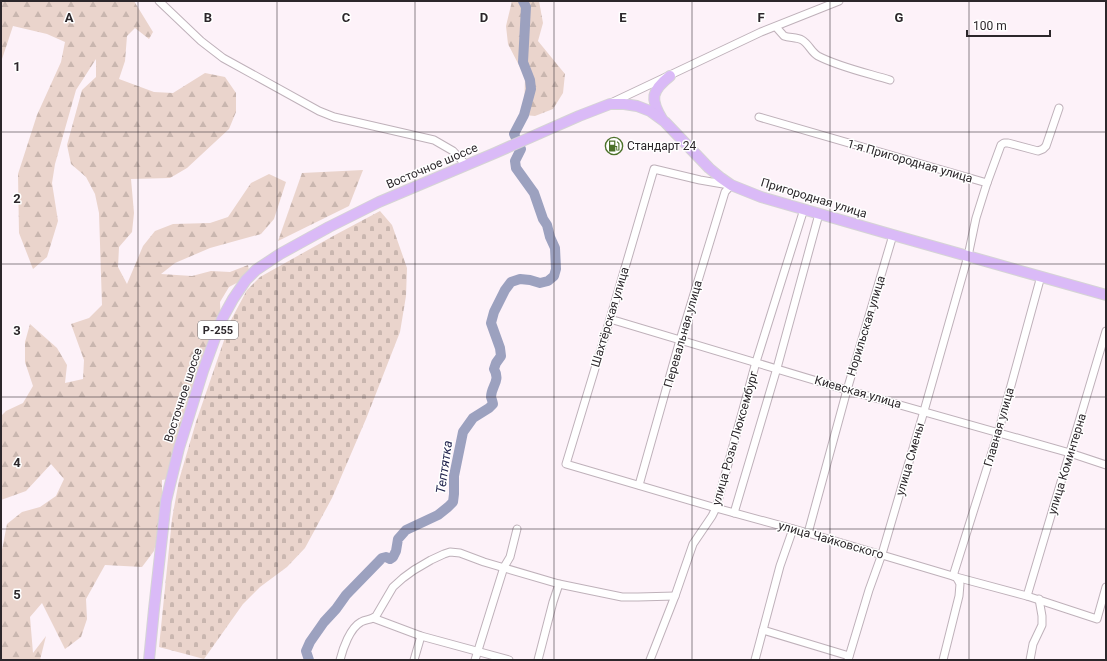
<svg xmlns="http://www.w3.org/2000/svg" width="1107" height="661" font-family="Roboto,sans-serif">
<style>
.forest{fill:url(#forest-firs)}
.cemetery{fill:url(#cemetery-stones)}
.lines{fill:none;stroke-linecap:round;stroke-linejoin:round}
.river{stroke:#9ca1bf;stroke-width:10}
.minor-casing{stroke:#bfb1ba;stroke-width:9}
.highway-casing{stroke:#d5d4d5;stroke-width:12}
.minor{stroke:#fff;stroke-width:7}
.highway{stroke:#dabaf7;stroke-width:10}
.grid{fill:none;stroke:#2c272b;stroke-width:1;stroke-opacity:0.55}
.labels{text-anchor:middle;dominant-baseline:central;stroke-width:3;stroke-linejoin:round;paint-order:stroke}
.shield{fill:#fff;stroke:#6b686b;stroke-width:1}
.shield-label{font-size:11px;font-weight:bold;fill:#2c272b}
.poi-label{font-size:12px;fill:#2c272b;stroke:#fff;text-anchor:start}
.street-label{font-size:12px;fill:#2c272b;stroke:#fff}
.water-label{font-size:13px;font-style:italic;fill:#242750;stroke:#fff}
.grid-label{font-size:13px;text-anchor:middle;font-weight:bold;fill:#2c272b;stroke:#fff;stroke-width:3;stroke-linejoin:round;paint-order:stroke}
</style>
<defs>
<pattern id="forest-firs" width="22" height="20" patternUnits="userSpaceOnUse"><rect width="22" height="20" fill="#ead4cc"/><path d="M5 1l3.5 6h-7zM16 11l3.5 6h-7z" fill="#c9b6af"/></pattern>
<pattern id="cemetery-stones" width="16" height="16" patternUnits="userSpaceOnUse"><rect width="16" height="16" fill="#ead4cc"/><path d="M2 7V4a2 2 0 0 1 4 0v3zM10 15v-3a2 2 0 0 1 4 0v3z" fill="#c9b6af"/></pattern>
</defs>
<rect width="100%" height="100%" fill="#fdf2f9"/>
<g class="forest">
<polygon points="1,1 134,1 153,32 149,39 135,28 127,36 125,61 119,79 154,92 173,93 205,73 225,77 236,93 236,112 229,129 187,168 170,178 131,179 134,213 132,232 119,247 118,267 127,284 143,246 155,231 173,224 210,223 228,217 251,183 269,174 286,182 274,219 261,234 210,248 175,263 161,274 192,276 211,271 230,272 248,265 250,276 229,287 220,302 221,325 194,396 182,420 183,451 172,478 162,480 162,493 168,497 154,551 142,567 105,565 86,599 87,619 81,637 65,649 42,603 30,617 33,653 46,636 40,660 1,660 1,555 7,524 22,512 40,507 56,496 64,479 51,464 26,491 1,500 1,416 6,411 23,403 33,386 25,362 25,342 30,324 57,348 67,365 65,383 83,379 84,360 71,324 89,318 102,305 99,213 95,194 86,177 71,164 67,145 82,90 96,77 96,59 76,90 55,164 52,183 58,221 47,257 33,269 19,233 18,174 37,115 61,62 65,42 47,34 13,26 1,62"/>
<polygon points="512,1 539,1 543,23 538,41 565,74 563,93 553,109 535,116 524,115 525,77 508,44 506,26"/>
<polygon points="363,170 349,206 278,241 302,173"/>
</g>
<polygon class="cemetery" points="380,211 392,225 407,268 406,296 400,332 366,419 332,498 305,548 287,567 260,587 243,604 204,659 159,647 172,519 179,480 196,422 231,320 247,290 260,277 335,235"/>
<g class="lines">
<path class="river" d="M309,660l-3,-9 4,-9 14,-20 12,-13 10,-14 36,-37 4,-1 4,2 3,-2 3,-6 2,-12 8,-9 32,-15 10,-8 5,-5 1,-8v-18l9,-44 10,-14 16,-10 4,-4c0,-1 -2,-7 -2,-7 0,-11 10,-16 3,-28l2,-6 5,-7 -1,-8 -9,-25 3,-11 11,-22 6,-8 9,-3 10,1 10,3 8,-2 6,-5 2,-7 -1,-21 -5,-11 -3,-12 -4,-6 -9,-26 -18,-25 -1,-7 6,-12 -7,-15 10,-19 7,-26 -1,-9 -7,-18 3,-55 -3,-6"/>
<defs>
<g id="minor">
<polyline points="159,1 201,41 223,58 319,111 334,117 434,140 453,151 466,165"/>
<path d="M776,27l8,9c6,2 13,1 18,4 7,4 9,12 16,16 21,11 49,17 72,24"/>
<polyline points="613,102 761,32 839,1"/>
<polyline points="759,117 987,183 976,218 968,256 924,411 882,554 869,590 848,660"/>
<polyline points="987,183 1001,145 1004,143 1008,143 1038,151 1043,149 1046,146 1059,108"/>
<polyline points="729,185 700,180 654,169 610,319 566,464 716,508 808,533 956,577 1027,596 1097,619 1106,587"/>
<polyline points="610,319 847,390 1070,453 1106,465"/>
<polyline points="639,485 680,340 725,192 731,185"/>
<polyline points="734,513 777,368 819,214"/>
<polyline points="808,533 847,390 893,235"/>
<polyline points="953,576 998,433 1041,276"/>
<polyline points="1027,596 1106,331"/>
<polyline points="373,618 421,636 509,660"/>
<polyline points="763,630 849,656"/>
<path d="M340,660c3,-12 10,-32 21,-38 5,-3 11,-2 15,-6l17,-29 10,-9 11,-8 17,-10 13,-6 6,-2 10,1 24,9 75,22 63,13h16l37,-1"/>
<polyline points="414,660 421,636"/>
<polyline points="475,660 504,567 510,557 517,529"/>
<polyline points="538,660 553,602 559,584"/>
<polyline points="650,660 675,596 693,544 712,516 716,508 756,362 804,209"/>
<polyline points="755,660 780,566 793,529"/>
<polyline points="943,660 959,596 960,584 958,580 956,577"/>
<polyline points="1030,660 1033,644 1042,625 1042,616 1039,599"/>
</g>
<g id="highway">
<path d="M662,119c-12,-20 -11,-28 8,-43"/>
<polyline points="149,660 154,609 166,501 179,448 203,371 222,319 233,299 246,280 256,270 280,254 329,227 379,202 495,153 579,116 610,104 624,104 637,106 650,111 665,122 709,168 721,178 731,185 761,197 893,235 1106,295"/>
</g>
</defs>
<use href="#minor" class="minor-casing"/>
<use href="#highway" class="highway-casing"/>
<use href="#minor" class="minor"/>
<use href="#highway" class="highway"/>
</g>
<path class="grid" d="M138,1v659M277,1v659M415,1v659M554,1v659M692,1v659M830,1v659M969,1v659M1,132h1105M1,264h1105M1,397h1105M1,529h1105"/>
<defs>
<symbol id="fuel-ring" viewBox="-11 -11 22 22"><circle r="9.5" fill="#fff" stroke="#4c712a" stroke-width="1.5"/><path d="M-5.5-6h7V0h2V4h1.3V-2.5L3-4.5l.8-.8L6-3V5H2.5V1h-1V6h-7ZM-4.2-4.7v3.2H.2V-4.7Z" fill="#4c712a"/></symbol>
</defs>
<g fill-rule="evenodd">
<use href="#fuel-ring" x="604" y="136" width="20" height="20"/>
</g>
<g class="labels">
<rect class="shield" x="198" y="321" width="40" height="18" rx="3"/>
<g class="shield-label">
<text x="218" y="330">Р-255</text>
</g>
<g class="poi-label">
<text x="627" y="146">Стандарт 24</text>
</g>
<g class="street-label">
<text transform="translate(910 161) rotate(16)">1-я Пригородная улица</text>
<text transform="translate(432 166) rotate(-23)">Восточное шоссе</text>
<text transform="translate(814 198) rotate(17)">Пригородная улица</text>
<text transform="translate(610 317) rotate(-73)">Шахтёрская улица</text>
<text transform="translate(866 326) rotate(-73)">Норильская улица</text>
<text transform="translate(683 334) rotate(-74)">Перевальная улица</text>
<text transform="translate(858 392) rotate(16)">Киевская улица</text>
<text transform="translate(183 395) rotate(-72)">Восточное шоссе</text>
<text transform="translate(999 427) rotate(-74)">Главная улица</text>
<text transform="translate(735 438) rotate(-74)">улица Розы Люксембург</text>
<text transform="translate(910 459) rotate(-74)">улица Смены</text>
<text transform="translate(1067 464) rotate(-73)">улица Коминтерна</text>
<text transform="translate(831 540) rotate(16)">улица Чайковского</text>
</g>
<g class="water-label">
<text transform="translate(444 467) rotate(-82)">Тептятка</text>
</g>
</g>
<g class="grid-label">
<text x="69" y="22">A</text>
<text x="208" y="22">B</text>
<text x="346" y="22">C</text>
<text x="484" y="22">D</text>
<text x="623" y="22">E</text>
<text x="761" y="22">F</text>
<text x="899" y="22">G</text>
<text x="17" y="71">1</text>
<text x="17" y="203">2</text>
<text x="17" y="335">3</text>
<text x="17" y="467">4</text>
<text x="17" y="599">5</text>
</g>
<rect width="1107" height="661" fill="none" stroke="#2c272b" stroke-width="4"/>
<path d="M967 30v6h83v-6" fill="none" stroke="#2c272b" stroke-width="2"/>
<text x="973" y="30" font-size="12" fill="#2c272b" stroke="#ffffff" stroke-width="3" paint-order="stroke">100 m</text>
</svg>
